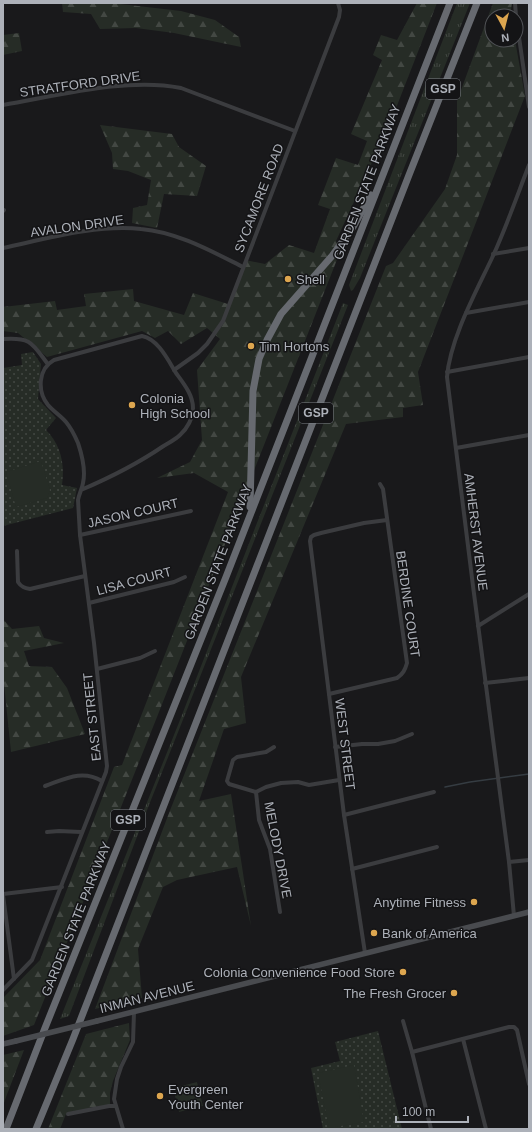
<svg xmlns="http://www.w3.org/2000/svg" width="532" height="1132" font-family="Arial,sans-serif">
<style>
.grass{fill:url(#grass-tufts)}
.forest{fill:url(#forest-firs)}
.park{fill:url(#park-dots)}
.pitch{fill:#262c26}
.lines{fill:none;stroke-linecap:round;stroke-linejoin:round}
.stream{stroke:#353c42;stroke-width:1.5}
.street{stroke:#3b3c3f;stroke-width:4}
.secondary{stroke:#494b4f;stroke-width:5.5}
.highway{stroke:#676a70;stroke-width:7}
.secondary-bridge{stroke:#494b4f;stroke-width:5.5}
.poi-dot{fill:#dda64f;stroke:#141416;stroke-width:1.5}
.labels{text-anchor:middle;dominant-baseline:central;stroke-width:3;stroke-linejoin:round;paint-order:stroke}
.shield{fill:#141416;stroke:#7f8288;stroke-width:1}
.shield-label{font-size:12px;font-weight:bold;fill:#adb1b9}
.street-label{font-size:13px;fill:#adb1b9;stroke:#141416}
.poi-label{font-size:13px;fill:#adb1b9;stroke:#141416;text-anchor:start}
</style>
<defs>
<pattern id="grass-tufts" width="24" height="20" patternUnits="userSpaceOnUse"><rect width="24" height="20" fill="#262c26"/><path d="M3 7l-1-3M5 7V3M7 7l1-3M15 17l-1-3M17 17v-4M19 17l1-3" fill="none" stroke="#434843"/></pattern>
<pattern id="forest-firs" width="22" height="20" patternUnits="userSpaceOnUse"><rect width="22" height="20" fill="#262c26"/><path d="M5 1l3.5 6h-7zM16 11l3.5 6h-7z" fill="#434843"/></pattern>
<pattern id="park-dots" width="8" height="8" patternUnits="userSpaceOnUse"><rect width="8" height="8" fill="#262c26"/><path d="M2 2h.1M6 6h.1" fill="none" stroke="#434843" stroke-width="1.8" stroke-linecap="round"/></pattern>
</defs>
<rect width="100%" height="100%" fill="#19191b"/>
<g class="grass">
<polygon points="457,3 470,3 360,278 353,290 351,291 349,285"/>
<polygon points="343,303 348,305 149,805 69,1016 60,1019 178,725"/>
</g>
<g class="forest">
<polygon points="62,3 112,3 181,11 215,20 239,37 241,47 174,33 136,28 100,29 91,14 63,12"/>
<polygon points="417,3 437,3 391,121 336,241 340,252 157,717 34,1025 3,1036 3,998 40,960 114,767 122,765 228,492 194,473 157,478 190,462 202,440 197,370 220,339 207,328 181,344 168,331 155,338 142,331 47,357 18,333 3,331 3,307 55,301 57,310 86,306 84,294 133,289 134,301 184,315 193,293 228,304 245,260 265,264 289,245 314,253 330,209 318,205 336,158 358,165 367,141 351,134 382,60 373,55 381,35 397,40"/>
<polygon points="493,3 512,3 510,16 492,16 492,40 515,40 525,96 418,372 423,405 403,408 403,417 346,424 241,677 246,723 224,729 199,801 231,794 251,926 237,867 177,880 163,887 138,949 142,998 95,1009 169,813 386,266 393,263 445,189 457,155 457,101"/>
<polygon points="19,33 22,51 3,55 3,35"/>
<polygon points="100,125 172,134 179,147 206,166 197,196 164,194 157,228 132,223 133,208 147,205 151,180 128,171 113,169 112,153"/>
<polygon points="3,619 12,629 39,626 44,638 64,643 24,651 29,666 52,667 67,688 85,734 11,752 3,674"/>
<polygon points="129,1023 130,1040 113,1081 110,1093 110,1105 66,1114 60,1129 48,1129 86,1034"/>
<polygon points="24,1050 3,1105 3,1055"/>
</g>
<g class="park">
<path d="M33,352l8,12 -3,35 18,19 -10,12c15,15 19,34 16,55l15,3 -4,20 -70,18v-158l19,-3 -1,-11z"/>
<polygon points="378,1031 402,1129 323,1129 311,1068 340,1061 335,1042"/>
</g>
<g class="pitch">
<polygon points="41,461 50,490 47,498 16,507 6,472"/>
<polygon points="354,1065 364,1122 329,1128 318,1073"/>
<polygon points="197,1082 203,1106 179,1112 173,1088"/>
</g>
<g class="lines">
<polyline class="stream" points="445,787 470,782 529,774"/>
<g class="street">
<polyline points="515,3 516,16"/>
<polyline points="516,16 529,107"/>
<path d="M3,105c54,-9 124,-28 178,-17l114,43"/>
<polyline points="3,211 4,210"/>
<path d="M3,248c42,-9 95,-24 138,-19 36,3 70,22 102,38"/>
<polyline points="493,254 529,248"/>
<polyline points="466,313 529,302"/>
<path d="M3,339c28,-2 29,4 44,24"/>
<polyline points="174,370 198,353 207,344 223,321 339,17 340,10 338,3"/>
<polyline points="447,372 529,357"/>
<polyline points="456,448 529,435"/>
<polyline points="80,535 191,511"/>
<path d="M17,551l1,31c3,5 7,6 12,7l55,-13"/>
<polyline points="89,603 174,582 185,577"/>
<polyline points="478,626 529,594"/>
<polyline points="97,669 140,658 155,651"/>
<polyline points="485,683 529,678"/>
<path d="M329,694l68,-16c6,-4 8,-8 10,-15l-24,-174 -3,-5"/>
<polyline points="335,747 362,744 378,744 395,741 412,734"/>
<path d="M45,786c20,-7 37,-17 57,-5"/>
<polyline points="256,792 259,820 270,849 280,912"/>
<polyline points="256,792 229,784 227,781 233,760 237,757 266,752 274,747"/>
<polyline points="256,792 266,787 281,783 298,782 309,785 339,780"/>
<polyline points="344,815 434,792"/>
<polyline points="47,832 59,831 81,832"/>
<polyline points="509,862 529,860"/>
<polyline points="352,869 437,847"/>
<polyline points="3,894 62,887"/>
<polyline points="3,895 14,979"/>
<path d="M514,916l-5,-54 -36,-276 -26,-209c3,-38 29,-85 45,-119 14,-30 25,-62 37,-93"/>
<polyline points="365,953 344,815 310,541 311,537 314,535 321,533 364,523 387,520"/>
<path d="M3,990l29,-30 74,-188 1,-6 -13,-123 -14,-108 -2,-35c1,-6 4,-11 5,-17 3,-13 -1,-28 -5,-40 -3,-7 -7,-15 -12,-21 -5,-6 -13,-11 -18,-17 -11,-14 -10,-36 6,-45l88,-24c16,3 26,24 34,37 8,11 17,22 17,35 0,10 -6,21 -13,27 -5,5 -12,8 -18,12 -25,17 -53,31 -81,43"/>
<polyline points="403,1021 412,1052 431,1129"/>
<polyline points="463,1039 486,1129"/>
<polyline points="412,1052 509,1027 514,1027 517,1030 529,1084"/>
<polyline points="68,1114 109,1106 115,1106"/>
<polyline points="123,1129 114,1099 117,1079 121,1067 133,1042 134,1012"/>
</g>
<g class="secondary">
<polyline points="97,1021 529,912"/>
<polyline points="3,1044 16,1041"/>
</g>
<g class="highway">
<polyline points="250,507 253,391 259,359 267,340 281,314 332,256 353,227 371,195"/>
<polyline points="6,1129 45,1028 226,577 450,3"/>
<polyline points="36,1129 73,1039 409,175 477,3"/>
</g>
<polyline class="secondary-bridge" points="16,1041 97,1021"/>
</g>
<g class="poi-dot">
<circle cx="288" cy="279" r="4"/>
<circle cx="251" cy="346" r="4"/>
<circle cx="132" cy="405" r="4"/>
<circle cx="474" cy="902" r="4"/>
<circle cx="374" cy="933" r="4"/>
<circle cx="403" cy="972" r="4"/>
<circle cx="454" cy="993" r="4"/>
<circle cx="160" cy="1096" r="4"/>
</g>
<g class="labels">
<g class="shield">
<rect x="426" y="79" width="34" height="20" rx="3"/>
<rect x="299" y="403" width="34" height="20" rx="3"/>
<rect x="111" y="810" width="34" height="20" rx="3"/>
</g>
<g class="shield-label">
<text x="443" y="89">GSP</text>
<text x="316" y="413">GSP</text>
<text x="128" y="820">GSP</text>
</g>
<g class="street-label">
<text transform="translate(80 84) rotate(-8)">STRATFORD DRIVE</text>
<text transform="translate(367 182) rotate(-69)">GARDEN STATE PARKWAY</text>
<text transform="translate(259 198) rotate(-69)">SYCAMORE ROAD</text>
<text transform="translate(77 226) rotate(-8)">AVALON DRIVE</text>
<text transform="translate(133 513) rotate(-13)">JASON COURT</text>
<text transform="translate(476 532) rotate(83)">AMHERST AVENUE</text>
<text transform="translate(218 562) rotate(-69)">GARDEN STATE PARKWAY</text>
<text transform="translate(134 581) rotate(-15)">LISA COURT</text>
<text transform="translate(408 604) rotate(82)">BERDINE COURT</text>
<text transform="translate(92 717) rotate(-96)">EAST STREET</text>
<text transform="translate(345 744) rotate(83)">WEST STREET</text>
<text transform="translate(278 850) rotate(79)">MELODY DRIVE</text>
<text transform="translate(76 919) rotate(-68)">GARDEN STATE PARKWAY</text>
<text transform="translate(147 997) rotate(-14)">INMAN AVENUE</text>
</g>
<g class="poi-label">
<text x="296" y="279">Shell</text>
<text x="259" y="346">Tim Hortons</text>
<text x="140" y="398">Colonia<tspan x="140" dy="15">High School</tspan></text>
<text x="466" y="902" text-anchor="end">Anytime Fitness</text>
<text x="382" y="933">Bank of America</text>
<text x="395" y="972" text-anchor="end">Colonia Convenience Food Store</text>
<text x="446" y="993" text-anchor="end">The Fresh Grocer</text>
<text x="168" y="1089">Evergreen<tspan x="168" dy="15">Youth Center</tspan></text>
</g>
</g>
<rect width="532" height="1132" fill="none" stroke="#adb1b9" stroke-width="8"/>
<g transform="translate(504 28) rotate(173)"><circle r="19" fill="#141416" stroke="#515357"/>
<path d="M0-3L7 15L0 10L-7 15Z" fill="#dda64f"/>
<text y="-6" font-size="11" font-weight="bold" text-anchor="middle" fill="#adb1b9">N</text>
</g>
<path d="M396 1116v6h72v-6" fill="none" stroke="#adb1b9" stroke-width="2"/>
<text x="402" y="1116" font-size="12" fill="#adb1b9" stroke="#141416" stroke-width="3" paint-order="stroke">100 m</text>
</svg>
